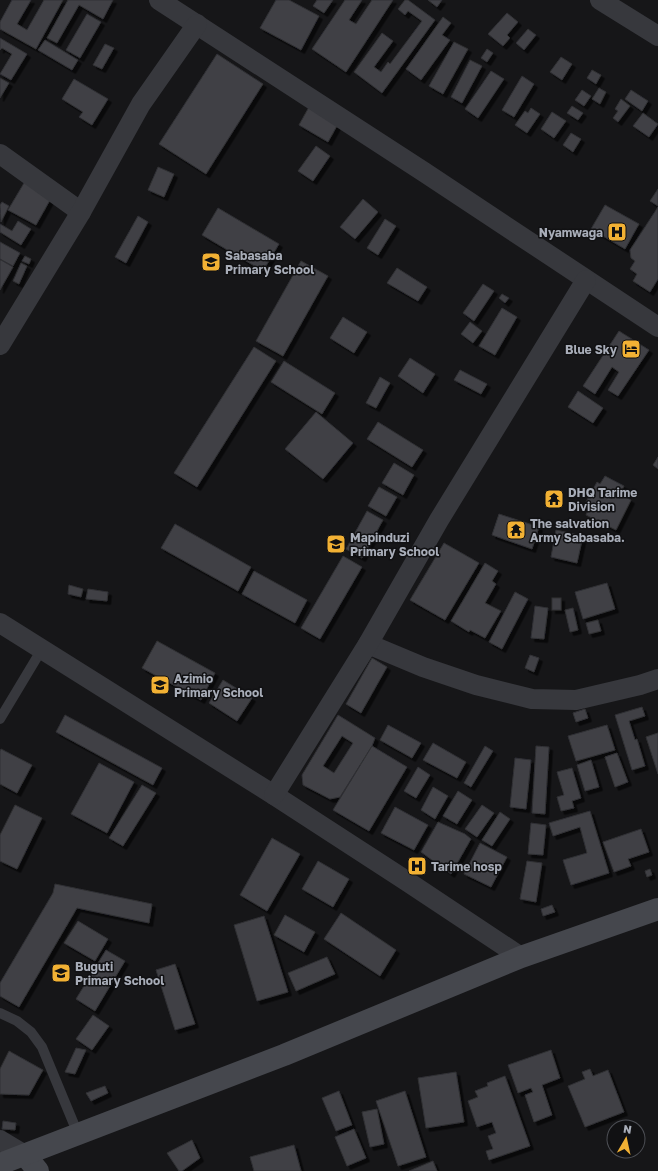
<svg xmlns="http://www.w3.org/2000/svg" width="658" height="1171" font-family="'Golos Text',sans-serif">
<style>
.building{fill:#404145;stroke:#303034;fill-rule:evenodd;filter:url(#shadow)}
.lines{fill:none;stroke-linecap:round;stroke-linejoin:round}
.lane{stroke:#37383d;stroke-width:10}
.street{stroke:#37383d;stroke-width:20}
.secondary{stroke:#45474d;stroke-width:22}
.labels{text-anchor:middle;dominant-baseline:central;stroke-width:3;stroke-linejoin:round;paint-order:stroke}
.poi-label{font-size:12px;font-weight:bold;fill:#a8adb8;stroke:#111113;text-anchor:start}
</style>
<defs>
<filter id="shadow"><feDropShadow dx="3.5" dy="3.5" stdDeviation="0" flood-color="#0009"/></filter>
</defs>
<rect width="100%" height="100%" fill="#161618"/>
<g class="building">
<polygon points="12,0 31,0 17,24 27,30 44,0 63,0 36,49 0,29 0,22"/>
<polygon points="68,0 113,0 103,19 79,5 57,43 47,38"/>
<polygon points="276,0 289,0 319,16 301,50 260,28"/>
<polygon points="317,0 333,0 324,13 313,6"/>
<polygon points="345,0 362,0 349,20 356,24 372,0 393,0 346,72 312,49"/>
<polygon points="405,0 408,0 435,20 382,93 354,72 382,33 393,41 374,67 381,72 388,62 390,64 422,21 408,11 405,15 398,9"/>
<polygon points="428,0 442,0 437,7"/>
<polygon points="507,13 518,22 507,35 510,38 503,46 488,34"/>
<polygon points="87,14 101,22 80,58 66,50"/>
<polygon points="443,17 451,23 442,35 450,40 421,80 406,69"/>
<polygon points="528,29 536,35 524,50 516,43"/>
<polygon points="0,38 27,54 11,80 0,74 12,54 2,48 0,50"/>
<polygon points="45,40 78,60 72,70 38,50"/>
<polygon points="454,42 468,49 443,94 429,86"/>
<polygon points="105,44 114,48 102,69 93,65"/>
<polygon points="487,49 493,53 487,62 481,58"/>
<polygon points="217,54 263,84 206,174 159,144"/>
<polygon points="561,57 572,64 562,80 550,72"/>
<polygon points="470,60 482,66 462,103 451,97"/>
<polygon points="592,70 601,75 596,84 587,78"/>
<polygon points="491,71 504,79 478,118 465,109"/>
<polygon points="522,76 534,84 514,117 502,110"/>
<polygon points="0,78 9,83 0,98"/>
<polygon points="74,79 108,99 92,125 79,117 83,112 62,99"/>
<polygon points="599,88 606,92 600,104 592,99"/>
<polygon points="582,90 591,96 584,106 575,100"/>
<polygon points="631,90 648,101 642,111 625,99"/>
<polygon points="621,99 630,106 618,122 613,118 618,111 615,109"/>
<polygon points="572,106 583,113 578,120 567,113"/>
<polygon points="309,107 338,124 328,142 299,125"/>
<polygon points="531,108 540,114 527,133 515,125 525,111 528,113"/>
<polygon points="552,112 566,121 554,138 541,129"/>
<polygon points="643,113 658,124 649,137 633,126"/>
<polygon points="571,133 581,139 573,152 563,145"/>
<polygon points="316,146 330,156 313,181 298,171"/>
<polygon points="158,167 174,174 164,197 148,190"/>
<polygon points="27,178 54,193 36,225 8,210"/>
<polygon points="658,189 658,206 650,201"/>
<polygon points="363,199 378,212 355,239 340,227"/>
<polygon points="2,202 9,206 1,222 0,205"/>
<polygon points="605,205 639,224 625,249 591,229"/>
<polygon points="658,207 658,279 650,292 633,281 637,274 630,269 635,261 631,258 630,250"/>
<polygon points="218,208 279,244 263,271 202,235"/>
<polygon points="138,216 148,222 126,263 115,257"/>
<polygon points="385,219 396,226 378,255 367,248"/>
<polygon points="18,221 31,229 21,245 0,232 0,224 12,231"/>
<polygon points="0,242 20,253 13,266 0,259"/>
<polygon points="25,256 31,259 29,264 22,261"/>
<polygon points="1,260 13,267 0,290 0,261"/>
<polygon points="301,261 328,276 283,356 256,341"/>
<polygon points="21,263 27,266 19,284 13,281"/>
<polygon points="397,268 427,287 418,301 387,283"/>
<polygon points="483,284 494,291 474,321 463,313"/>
<polygon points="502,294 509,298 505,303 499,298"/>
<polygon points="502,308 517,317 495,355 479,346"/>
<polygon points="343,317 367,332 354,353 330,338"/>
<polygon points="470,322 482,331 473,343 461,334"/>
<polygon points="619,331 649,350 618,396 608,390 619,372 612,367 595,394 583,386"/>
<polygon points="254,347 276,361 197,487 174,473"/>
<polygon points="410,358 435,374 423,393 398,376"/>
<polygon points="284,361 335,393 322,414 271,382"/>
<polygon points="460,370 487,384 481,394 454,380"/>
<polygon points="380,377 390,383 376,408 366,403"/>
<polygon points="578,391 603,408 593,423 568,407"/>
<polygon points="316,412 353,443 323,479 285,449"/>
<polygon points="378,422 423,450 412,467 367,439"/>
<polygon points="658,457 658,469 653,465"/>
<polygon points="394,463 414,475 403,495 382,483"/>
<polygon points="605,476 624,486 620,494 631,500 616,530 586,515 591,504 586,502 597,482 600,484"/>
<polygon points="379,487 397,497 386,516 368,506"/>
<polygon points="367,511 383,520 362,558 346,549"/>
<polygon points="499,514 539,527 532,549 492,535"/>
<polygon points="175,524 251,567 238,591 161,548"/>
<polygon points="556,530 583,536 577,563 551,557"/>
<polygon points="444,543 479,563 445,620 410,600"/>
<polygon points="343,556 362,567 320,639 301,628"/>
<polygon points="485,563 498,571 492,581 496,584 485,603 501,611 485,638 470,630 469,632 451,621"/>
<polygon points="254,571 307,600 295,623 242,594"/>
<polygon points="607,583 615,609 583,619 575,592"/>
<polygon points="69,585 83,589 81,597 68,594"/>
<polygon points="88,589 108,592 107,601 86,599"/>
<polygon points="515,592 528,599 502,649 489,642"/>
<rect x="552" y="598" width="9" height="12"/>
<polygon points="535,606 548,608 544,639 531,638"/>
<polygon points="573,608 578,630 570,632 565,610"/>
<polygon points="598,620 601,631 589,634 586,623"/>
<polygon points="157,641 215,673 201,700 142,668"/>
<polygon points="530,655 539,658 534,672 525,668"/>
<polygon points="372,658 387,667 361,713 346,704"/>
<polygon points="223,680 252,698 237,721 209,703"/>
<polygon points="642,707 645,716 629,721 635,740 637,739 645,766 632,770 615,715"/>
<polygon points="585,709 588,718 576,722 573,713"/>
<polygon points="65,715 162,768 153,785 56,732"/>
<path d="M338,715l37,23 -3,8 -32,51 -10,2 -27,-14 -1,-10zM342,736l11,7 -19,30 -11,-7z"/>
<polygon points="388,725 421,743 412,758 380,740"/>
<polygon points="607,725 615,750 576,761 568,736"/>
<polygon points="658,733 658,774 646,737"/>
<polygon points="433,743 466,762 457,778 423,760"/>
<polygon points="372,746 407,767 369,831 333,810"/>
<polygon points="485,746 493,751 471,787 464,783"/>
<polygon points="536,746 549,747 545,814 532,813"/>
<polygon points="1,749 32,765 17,793 0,784 0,751"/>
<polygon points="617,753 628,782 615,787 605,757"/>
<polygon points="515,758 531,760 526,809 510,807"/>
<polygon points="591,760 599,787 585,791 577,765"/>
<polygon points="99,763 134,782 107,833 71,814"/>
<polygon points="418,767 430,775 416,798 404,791"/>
<polygon points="572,768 581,798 572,801 574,808 561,811 557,797 564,795 557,772"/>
<polygon points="142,785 156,793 123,846 109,838"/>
<polygon points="433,787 448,796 435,819 421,810"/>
<polygon points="458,791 472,800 457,824 443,816"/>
<polygon points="15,805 42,818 17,869 0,861 0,835"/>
<polygon points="482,805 494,813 477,837 465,829"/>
<polygon points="395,807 428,825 414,850 381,833"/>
<polygon points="590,811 609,873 571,885 563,860 587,853 580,827 553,836 549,823"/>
<polygon points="500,812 510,819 492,846 482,840"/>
<polygon points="438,822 465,834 471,839 451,874 421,852"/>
<polygon points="531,823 546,825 543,855 528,854"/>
<polygon points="641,829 649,852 628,859 631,866 614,872 603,842"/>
<polygon points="272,838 300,854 267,911 240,895"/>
<polygon points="480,843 507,857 491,887 464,874"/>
<polygon points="318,861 349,879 333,907 302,889"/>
<polygon points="527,861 542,863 536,902 520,899"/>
<polygon points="650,869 652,875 647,877 645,871"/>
<polygon points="55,884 152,904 149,923 77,908 19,1007 0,996 0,983 53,893"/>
<polygon points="552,905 555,912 543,916 541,909"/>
<polygon points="341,913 396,950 380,976 324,939"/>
<polygon points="285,915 315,932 304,952 274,935"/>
<polygon points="264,916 288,992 257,1001 234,925"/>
<polygon points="78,921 108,939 95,961 64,943"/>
<polygon points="106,950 125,961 95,1011 76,999"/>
<polygon points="327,957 335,974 296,991 288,973"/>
<polygon points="175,964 195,1024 175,1030 156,970"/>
<polygon points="93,1015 109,1026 92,1050 76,1039"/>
<polygon points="76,1048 86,1050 75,1074 65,1072"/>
<polygon points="551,1050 560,1078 542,1085 552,1115 534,1122 525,1095 533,1092 531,1088 518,1093 508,1065"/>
<polygon points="9,1051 43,1070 29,1095 0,1094 0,1069"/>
<polygon points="590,1069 593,1076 608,1070 624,1112 585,1127 568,1086 585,1079 582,1072"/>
<polygon points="456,1072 464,1122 426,1128 418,1078"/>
<polygon points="505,1076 530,1146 489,1160 486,1151 493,1149 488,1136 496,1133 492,1122 477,1127 468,1101 478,1097 475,1091 488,1086 487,1083"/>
<polygon points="105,1086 108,1093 91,1101 86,1093"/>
<polygon points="339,1091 352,1125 336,1131 322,1098"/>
<polygon points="405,1091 426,1157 398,1166 376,1101"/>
<polygon points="377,1109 384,1144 370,1147 362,1112"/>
<polygon points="3,1121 16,1123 15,1130 2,1129"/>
<polygon points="354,1129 366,1158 347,1166 335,1137"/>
<polygon points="192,1140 200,1158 182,1171 179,1171 167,1153"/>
<polygon points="294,1145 301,1171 254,1171 250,1157"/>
<polygon points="433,1161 437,1171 409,1171"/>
</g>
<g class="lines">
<g class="lane">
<polyline points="0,719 42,649"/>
<polyline points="0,1013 17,1021 31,1032 42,1047 78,1134"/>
</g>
<g class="street">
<polyline points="159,0 424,172 658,327"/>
<polyline points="600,0 658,36"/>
<polyline points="0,154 81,212"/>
<polyline points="0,345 81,212 141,104 197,24"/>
<polyline points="0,623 274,795 405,880 521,957"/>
<polyline points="368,644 423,667 476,685 532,699 576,700 640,685 658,679"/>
<polyline points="274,795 368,644 439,520 586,280"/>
<polyline points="0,1140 25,1155"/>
</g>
<g class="secondary">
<polyline points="25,1155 38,1171"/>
<polyline points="0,1164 284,1055 521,957 658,909"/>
</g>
</g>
<defs>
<symbol id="hospital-square" viewBox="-11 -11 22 22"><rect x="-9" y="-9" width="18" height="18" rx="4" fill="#f2b134" stroke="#111113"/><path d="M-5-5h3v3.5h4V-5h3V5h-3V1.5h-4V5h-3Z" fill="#111"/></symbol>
<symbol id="school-square" viewBox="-11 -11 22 22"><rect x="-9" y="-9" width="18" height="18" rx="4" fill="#f2b134" stroke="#111113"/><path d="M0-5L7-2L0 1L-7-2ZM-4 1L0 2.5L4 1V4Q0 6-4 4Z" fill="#111"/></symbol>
<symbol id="hotel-square" viewBox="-11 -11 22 22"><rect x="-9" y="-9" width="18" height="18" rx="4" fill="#f2b134" stroke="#111113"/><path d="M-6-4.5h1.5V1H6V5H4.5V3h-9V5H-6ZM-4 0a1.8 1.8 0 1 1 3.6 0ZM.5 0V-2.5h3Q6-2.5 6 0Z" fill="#111"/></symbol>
<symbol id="temple-square" viewBox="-11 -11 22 22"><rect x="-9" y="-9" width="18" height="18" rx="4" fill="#f2b134" stroke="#111113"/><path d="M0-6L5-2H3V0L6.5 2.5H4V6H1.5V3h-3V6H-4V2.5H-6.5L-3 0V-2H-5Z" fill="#111"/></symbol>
</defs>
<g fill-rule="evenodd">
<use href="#hospital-square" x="606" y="221" width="22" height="22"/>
<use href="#school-square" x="200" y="251" width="22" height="22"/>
<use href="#hotel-square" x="620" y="338" width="22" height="22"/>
<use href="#temple-square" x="543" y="488" width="22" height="22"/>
<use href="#temple-square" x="505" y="519" width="22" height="22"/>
<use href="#school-square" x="325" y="533" width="22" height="22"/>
<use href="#school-square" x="149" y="674" width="22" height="22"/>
<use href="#hospital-square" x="406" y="855" width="22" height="22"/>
<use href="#school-square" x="50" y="962" width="22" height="22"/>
</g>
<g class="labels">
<g class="poi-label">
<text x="603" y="232" text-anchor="end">Nyamwaga</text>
<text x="225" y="255">Sabasaba<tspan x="225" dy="14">Primary School</tspan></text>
<text x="617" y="349" text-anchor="end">Blue Sky</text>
<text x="568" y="492">DHQ Tarime<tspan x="568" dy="14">Division</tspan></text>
<text x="530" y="523">The salvation<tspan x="530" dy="14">Army Sabasaba.</tspan></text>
<text x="350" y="537">Mapinduzi<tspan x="350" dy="14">Primary School</tspan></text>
<text x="174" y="678">Azimio<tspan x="174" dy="14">Primary School</tspan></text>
<text x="431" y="866">Tarime hosp</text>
<text x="75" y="966">Buguti<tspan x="75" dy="14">Primary School</tspan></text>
</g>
</g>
<g transform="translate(626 1139) rotate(9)"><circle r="19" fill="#111113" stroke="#4d4f55"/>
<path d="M0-3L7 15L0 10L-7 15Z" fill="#f2b134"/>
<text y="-6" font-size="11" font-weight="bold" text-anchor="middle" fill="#a8adb8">N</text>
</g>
</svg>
